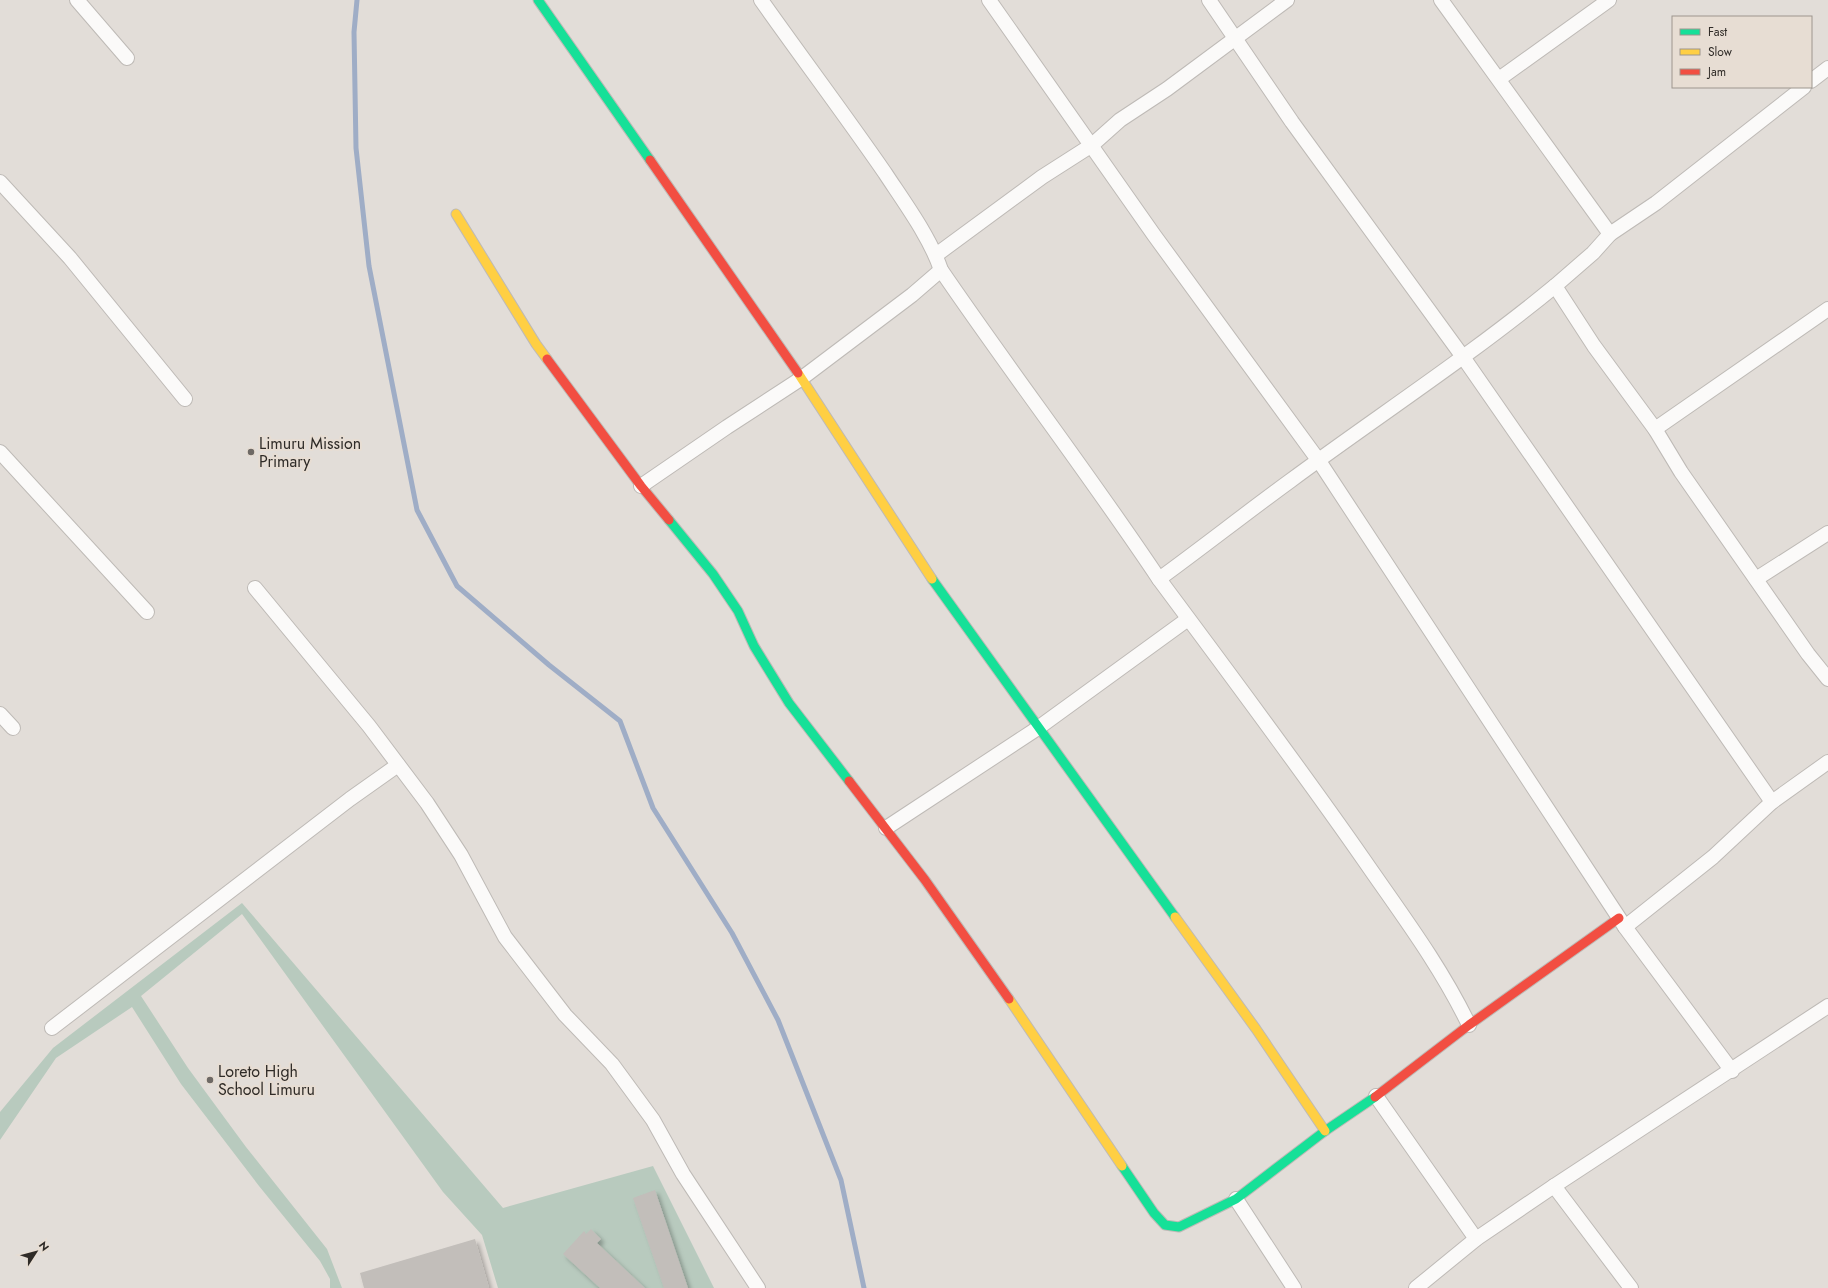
<svg xmlns="http://www.w3.org/2000/svg" width="1828" height="1288" font-family="Jost,sans-serif">
<style>
.green{fill:#b8cabe}
.lines{fill:none;stroke-linecap:round;stroke-linejoin:round}
.stream{stroke:#9fadc6;stroke-width:5}
.building{fill:#c2beba;filter:url(#shadow)}
.street-casing{stroke:#bebab6;stroke-width:16}
.fast-casing{stroke:#bebab6;stroke-width:11}
.slow-casing{stroke:#bebab6;stroke-width:11}
.jam-casing{stroke:#bebab6;stroke-width:11}
.street{stroke:#fbfaf9;stroke-width:14}
.fast{stroke:#16e098;stroke-width:9}
.slow{stroke:#ffcf43;stroke-width:9}
.jam{stroke:#f24e42;stroke-width:9}
.poi-dot{fill:#6e6965;stroke:#e7ddd3;stroke-width:1.5}
.labels{text-anchor:middle;dominant-baseline:central;stroke-width:4;stroke-linejoin:round;paint-order:stroke}
.poi-label{font-size:16px;fill:#2f2b27;stroke:#e7ddd3;text-anchor:start}
</style>
<defs>
<filter id="shadow"><feDropShadow dx="3.5" dy="3.5" stdDeviation="2" flood-color="#0004"/></filter>
</defs>
<rect width="100%" height="100%" fill="#e2ddd8"/>
<polygon class="green" points="242,903 503,1208 653,1166 714,1288 498,1288 482,1235 443,1192 242,914 141,996 188,1068 246,1147 327,1249 342,1288 330,1288 330,1279 320,1261 259,1186 181,1084 132,1007 56,1058 0,1140 0,1112 53,1048"/>
<g class="lines">
<polyline class="stream" points="357,0 354,32 356,148 369,266 417,510 457,586 549,665 620,721 653,808 732,933 778,1020 841,1180 864,1288"/>
</g>
<g class="building">
<polygon points="655,1190 688,1288 664,1288 633,1198"/>
<polygon points="591,1229 601,1239 597,1243 645,1288 600,1288 563,1254 584,1231 586,1234"/>
<polygon points="475,1239 489,1288 364,1288 360,1273"/>
</g>
<g class="lines">
<defs>
<g id="street">
<polyline points="77,0 127,58"/>
<path d="M761,0c41,58 84,115 124,173 19,29 45,64 56,97 71,104 148,204 218,309"/>
<polyline points="989,0 1154,235 1319,461 1625,927 1732,1071"/>
<polyline points="1209,0 1292,122 1463,357 1772,802 1713,857 1625,927"/>
<polyline points="1441,0 1610,234 1593,253 1555,286 1594,346 1655,429 1681,472 1808,654 1828,679"/>
<polyline points="1499,79 1609,0"/>
<polyline points="1811,81 1828,68"/>
<polyline points="0,182 70,258 185,399"/>
<polyline points="1610,234 1656,203 1804,87"/>
<polyline points="936,255 1042,177 1092,145 1120,120 1167,89 1287,0"/>
<polyline points="1655,429 1828,309"/>
<polyline points="0,452 147,612"/>
<polyline points="641,486 727,427 802,378 912,295 941,270"/>
<polyline points="1756,579 1828,533"/>
<polyline points="255,588 369,726 427,803 461,855 505,937 565,1015 612,1064 653,1120 683,1174 758,1288"/>
<polyline points="0,714 13,728"/>
<polyline points="1772,802 1828,762"/>
<polyline points="886,828 1038,728 1188,619"/>
<path d="M1469,1025c-29,-60 -67,-110 -105,-165 -66,-95 -136,-188 -205,-281 44,-32 87,-66 131,-98 88,-65 180,-125 265,-195"/>
<polyline points="52,1028 350,799 398,765"/>
<polyline points="1376,1096 1476,1239"/>
<polyline points="1554,1186 1631,1288"/>
<polyline points="1236,1199 1294,1288"/>
<polyline points="1416,1288 1476,1239 1554,1186 1828,1006"/>
</g>
<g id="fast">
<polyline points="538,0 650,160"/>
<polyline points="669,520 713,574 738,611 754,646 789,703 849,781"/>
<polyline points="932,579 1175,917"/>
<polyline points="1122,1166 1154,1213 1165,1225 1179,1227 1236,1199 1325,1131 1375,1097"/>
</g>
<g id="slow">
<polyline points="456,214 536,344 547,359"/>
<polyline points="798,373 932,579"/>
<polyline points="1175,917 1256,1029 1325,1131"/>
<polyline points="1009,999 1122,1166"/>
</g>
<g id="jam">
<polyline points="650,160 798,373"/>
<polyline points="547,359 641,486 669,520"/>
<polyline points="849,781 925,880 1009,999"/>
<polyline points="1375,1097 1469,1025 1619,918"/>
</g>
</defs>
<use href="#street" class="street-casing"/>
<use href="#fast" class="fast-casing"/>
<use href="#slow" class="slow-casing"/>
<use href="#jam" class="jam-casing"/>
<use href="#street" class="street"/>
<use href="#fast" class="fast"/>
<use href="#slow" class="slow"/>
<use href="#jam" class="jam"/>
</g>
<g class="poi-dot">
<circle cx="251" cy="452" r="4"/>
<circle cx="210" cy="1080" r="4"/>
</g>
<g class="labels">
<g class="poi-label">
<text x="259" y="443">Limuru Mission<tspan x="259" dy="18">Primary</tspan></text>
<text x="218" y="1071">Loreto High<tspan x="218" dy="18">School Limuru</tspan></text>
</g>
</g>
<rect x="1672" y="16" width="140" height="72" fill="#e7ddd3" stroke="#9d968e"/>
<rect x="1680" y="29" width="20" height="6" fill="#16e098" stroke="#9d968e"/>
<text x="1708" y="36" font-size="12" fill="#2f2b27">Fast</text>
<rect x="1680" y="49" width="20" height="6" fill="#ffcf43" stroke="#9d968e"/>
<text x="1708" y="56" font-size="12" fill="#2f2b27">Slow</text>
<rect x="1680" y="69" width="20" height="6" fill="#f24e42" stroke="#9d968e"/>
<text x="1708" y="76" font-size="12" fill="#2f2b27">Jam</text>
<g transform="translate(36 1252) rotate(54)" stroke="#e7ddd3" stroke-width="3" paint-order="stroke">
<path d="M0-3L7 15L0 10L-7 15Z" fill="#2f2b27"/>
<text y="-6" font-size="11" font-weight="bold" text-anchor="middle" fill="#2f2b27">N</text>
</g>
</svg>
